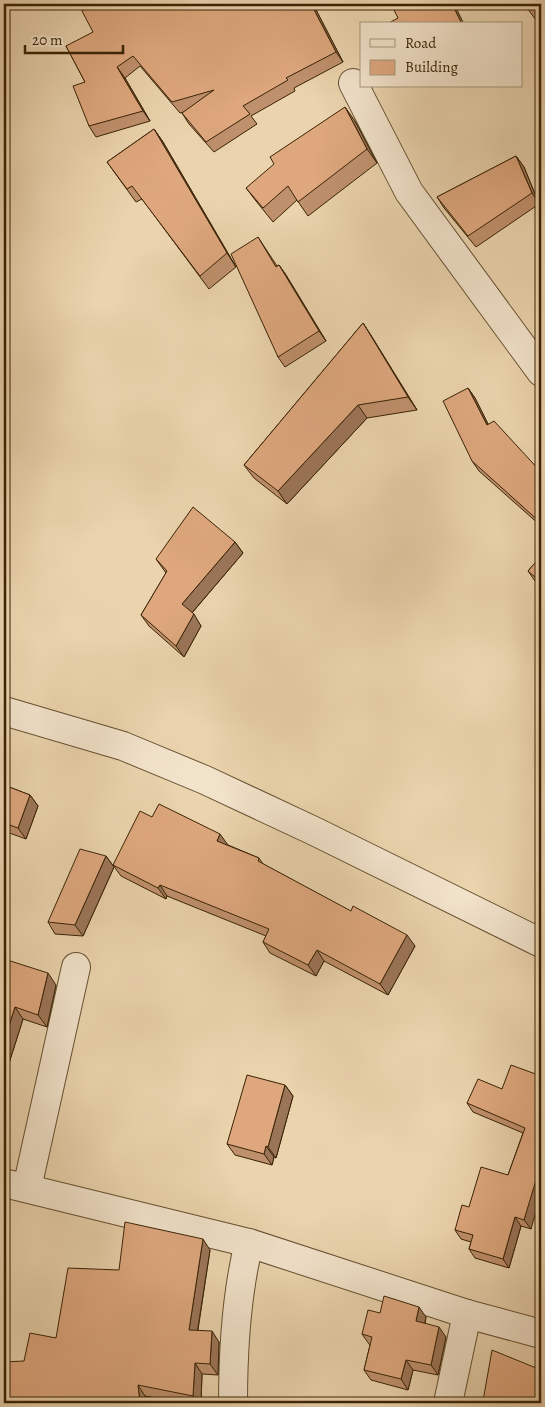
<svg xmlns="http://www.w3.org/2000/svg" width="545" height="1407" font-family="Alegreya,serif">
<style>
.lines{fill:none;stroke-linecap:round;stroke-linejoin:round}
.minor-casing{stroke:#654f2f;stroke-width:30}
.minor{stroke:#f1e2ca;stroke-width:28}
.wall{fill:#bf906c;stroke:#392305}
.shaded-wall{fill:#9b7558;stroke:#392305}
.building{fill:#dea77e;stroke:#392305}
</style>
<rect width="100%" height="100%" fill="#ead3ad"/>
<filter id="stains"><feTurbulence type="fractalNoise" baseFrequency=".004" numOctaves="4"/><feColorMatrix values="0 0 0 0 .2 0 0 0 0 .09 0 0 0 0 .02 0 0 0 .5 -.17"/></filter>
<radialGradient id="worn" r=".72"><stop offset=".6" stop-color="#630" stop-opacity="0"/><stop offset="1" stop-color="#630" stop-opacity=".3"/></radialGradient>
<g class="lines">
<defs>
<g id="minor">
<polyline points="353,83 409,192 541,372"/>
<polyline points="4,711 123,746 205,780 314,831 541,943"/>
<polyline points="4,1183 249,1243 467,1314 541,1334"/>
<polyline points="27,1188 76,967"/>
<path d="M233,1403c0,-54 3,-108 16,-160"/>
<polyline points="448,1403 467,1314"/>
</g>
</defs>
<use href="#minor" class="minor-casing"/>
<use href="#minor" class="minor"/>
</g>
<g class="wall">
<polygon points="313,4 343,62 294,88 295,91 251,116 257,124 214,152 189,124 182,113 184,112 180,113 140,66 125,78 150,121 96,137 89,126 85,82 66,46"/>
<polygon points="524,4 541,4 541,16 536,20"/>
<polygon points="355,121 377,163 308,216 297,200 273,222 256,201 246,188"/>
<polygon points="154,129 163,142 236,267 209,289 142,199 136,202 107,162"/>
<polygon points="516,156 524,167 539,204 476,247 444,208 437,197"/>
<polygon points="258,237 277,266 279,265 286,275 326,341 285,367 278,357"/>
<polygon points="363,323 372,337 417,410 367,418 287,504 254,478 244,465"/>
<polygon points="468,388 475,398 488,424 541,472 541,526 479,471 472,461"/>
<polygon points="235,542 243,553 192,613 201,626 184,657 149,626 141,615 166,573 156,559"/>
<polygon points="541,556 541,586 535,581 528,571"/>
<polygon points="4,785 30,795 38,806 26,839 4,831"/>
<polygon points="152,817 228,845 259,858 263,864 415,946 388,995 324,961 316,976 270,953 263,942 266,936 167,896 166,899 121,876 113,865"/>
<polygon points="106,856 114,867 83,936 55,934 48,922"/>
<polygon points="4,959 56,985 47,1027 23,1019 4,1079"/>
<polygon points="541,1076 531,1229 521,1226 509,1268 475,1258 469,1249 471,1242 461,1239 455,1230 469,1207 508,1175 523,1133 473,1112 467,1103 502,1089"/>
<polygon points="285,1085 293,1096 276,1158 274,1157 272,1165 235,1155 227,1144"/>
<polygon points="210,1250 198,1330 219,1342 218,1375 202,1374 201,1403 185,1403 145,1396 146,1403 4,1403 24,1361 56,1338 119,1270"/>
<polygon points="380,1313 426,1317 425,1324 446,1337 438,1375 413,1370 408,1390 371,1380 364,1370 370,1345 369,1344 362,1334"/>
</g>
<g class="shaded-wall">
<polygon points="311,4 313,4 343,62 336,52"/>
<polygon points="452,4 454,4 464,24 462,24"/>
<polygon points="117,67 125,78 150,121 143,111"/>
<polygon points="345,107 355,121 377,163 367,149"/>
<polygon points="154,129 163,142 236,267 227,253"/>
<polygon points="516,156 524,167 539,204 532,193"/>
<polygon points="279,265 286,275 326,341 319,331"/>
<polygon points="363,323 372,337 417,410 408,397"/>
<polygon points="468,388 475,398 493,434 487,425"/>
<polygon points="358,405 367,418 287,504 278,491"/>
<polygon points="235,542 243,553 190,615 182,604"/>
<polygon points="194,614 201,626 184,657 176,646"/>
<polygon points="4,642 9,649 4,657"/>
<polygon points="30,795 38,806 26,839 18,828"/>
<polygon points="220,834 228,845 225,852 217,841"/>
<polygon points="106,856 114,867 83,936 75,925"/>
<polygon points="160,885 167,896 166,899 158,888"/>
<polygon points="407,935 415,946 388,995 380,984"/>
<polygon points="317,950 324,961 316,976 308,965"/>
<polygon points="48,973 56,985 47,1027 38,1015"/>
<polygon points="15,1007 23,1019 4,1079 4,1041"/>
<polygon points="285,1085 293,1096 276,1158 268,1147"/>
<polygon points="266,1146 274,1157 272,1165 264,1154"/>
<polygon points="541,1159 541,1194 531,1229 524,1220 537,1169"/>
<polygon points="515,1217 521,1226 509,1268 503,1259"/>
<polygon points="203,1239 210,1250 196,1340 189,1330"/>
<polygon points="419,1307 426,1317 423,1331 416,1321"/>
<polygon points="439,1327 446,1337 438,1375 431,1365"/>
<polygon points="212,1331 219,1342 218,1375 210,1364"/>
<polygon points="406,1360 413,1370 408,1390 401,1379"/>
<polygon points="195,1363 202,1374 201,1403 199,1403 193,1396"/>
<polygon points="138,1385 145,1396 146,1403 140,1403"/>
</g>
<g class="building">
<polygon points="92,4 311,4 336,52 286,78 288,80 243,106 250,114 206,142 182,113 214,90 172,102 133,56 117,67 143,111 89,126 73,86 85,82 66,46 93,32 82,11"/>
<polygon points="391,4 452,4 462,24 387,24 398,18"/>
<polygon points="524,4 530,4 526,6"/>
<polygon points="345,107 367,149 298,202 288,186 263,208 246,188 274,164 270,157"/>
<polygon points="154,129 227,253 200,276 132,186 127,189 107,162"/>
<polygon points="516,156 532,193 468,236 437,197"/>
<polygon points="258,237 276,267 279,265 319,331 278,357 231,254"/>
<polygon points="363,323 408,397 358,405 278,491 244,465"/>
<polygon points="468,388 487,425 494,421 541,472 541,523 472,461 443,401"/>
<polygon points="193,507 235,542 182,604 194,614 176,646 141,615 167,571 156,559"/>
<polygon points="541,556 541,582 528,571"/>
<polygon points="4,785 30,795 18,828 4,823"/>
<polygon points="159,804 220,834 217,841 259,858 258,861 351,911 353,906 407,935 380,984 317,950 308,965 263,942 269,929 160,885 158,888 113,865 140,811 152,817"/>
<polygon points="80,849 106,856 75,925 48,922"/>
<polygon points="4,959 48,973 38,1015 15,1007 4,1041"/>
<polygon points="511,1065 541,1076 541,1083 539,1089 541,1090 541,1159 537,1169 539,1170 524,1220 515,1217 503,1259 469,1249 473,1235 455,1230 462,1205 469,1207 481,1167 508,1175 525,1128 467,1103 478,1079 502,1089"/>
<polygon points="247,1075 285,1085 268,1147 266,1146 264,1154 227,1144"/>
<polygon points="125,1222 203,1239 189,1330 212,1331 210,1364 195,1363 193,1396 138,1385 140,1403 4,1403 4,1362 24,1361 30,1333 56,1338 68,1268 119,1270"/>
<polygon points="384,1296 419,1307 416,1321 439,1327 431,1365 406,1360 401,1379 364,1370 372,1337 362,1334 368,1310 380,1313"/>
<polygon points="492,1350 541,1370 541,1403 494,1403 483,1401"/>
</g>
<rect width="545" height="1407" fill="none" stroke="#ead3ad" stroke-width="20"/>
<rect x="5" y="5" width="535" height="1397" fill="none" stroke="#392305" stroke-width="2.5"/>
<rect x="10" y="10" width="525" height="1387" fill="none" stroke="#392305"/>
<rect x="360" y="22" width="162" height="65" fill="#f1e2ca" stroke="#a7967b"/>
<rect x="370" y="39" width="25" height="8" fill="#f1e2ca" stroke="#a7967b"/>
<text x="405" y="48" font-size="15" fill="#392305">Road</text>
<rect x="370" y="60" width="25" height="15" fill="#dea77e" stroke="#a7967b"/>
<text x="405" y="72" font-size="15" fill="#392305">Building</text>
<path d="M25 45v8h98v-8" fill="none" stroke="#392305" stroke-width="2.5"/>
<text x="32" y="45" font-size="15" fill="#392305" stroke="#f1e2ca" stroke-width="4" paint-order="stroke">20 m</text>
<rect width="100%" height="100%" filter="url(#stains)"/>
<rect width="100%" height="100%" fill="url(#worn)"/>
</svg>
